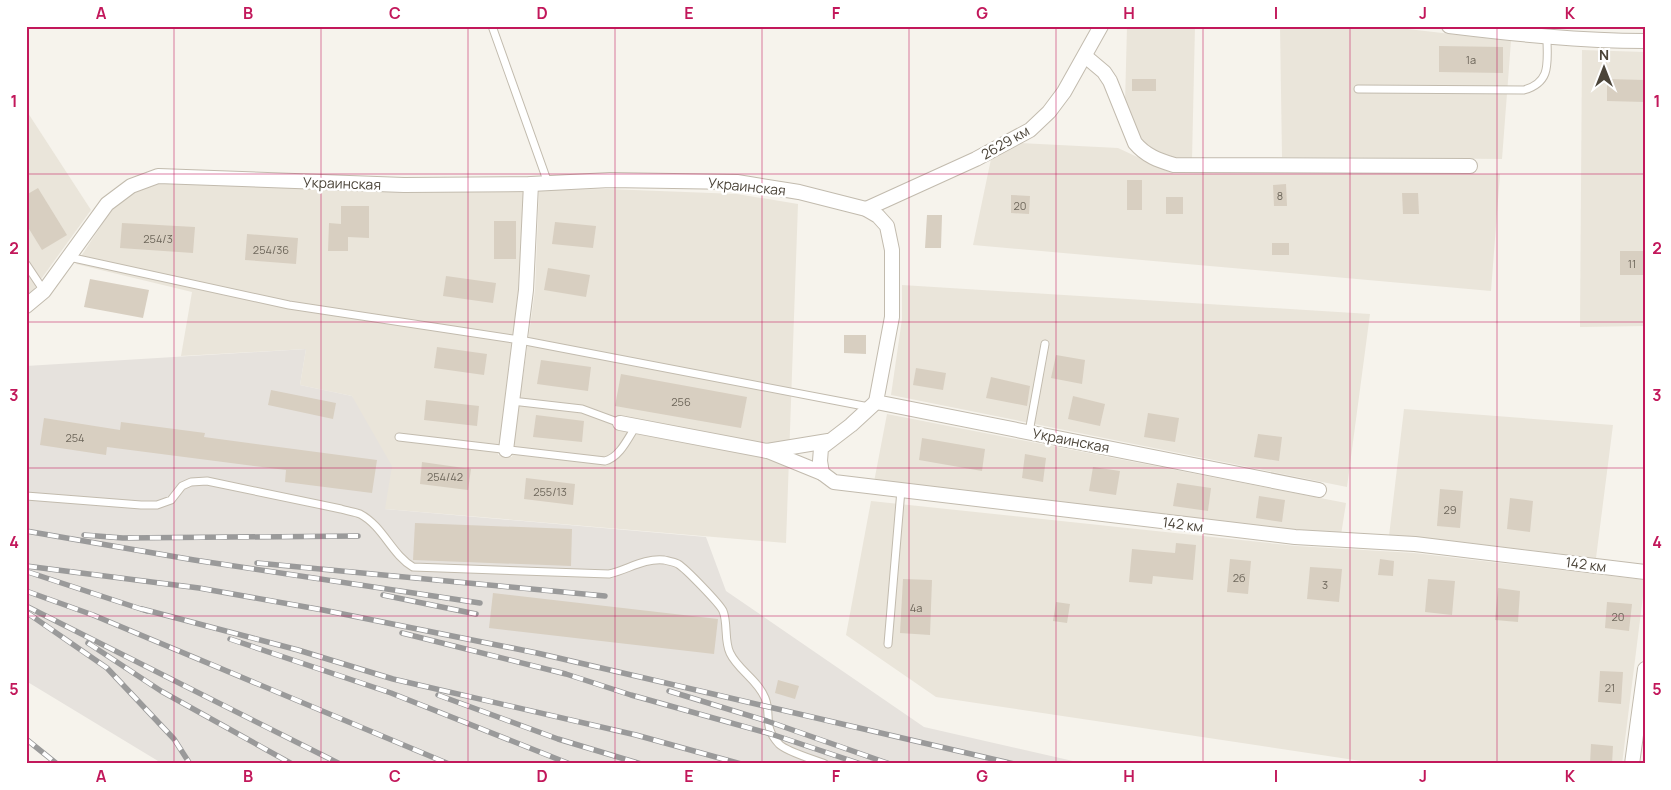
<svg xmlns="http://www.w3.org/2000/svg" width="1671" height="790" font-family="Manrope,sans-serif">
<style>
.residential{fill:#eae5da}
.industrial{fill:#e6e2dd}
.building{fill:#d8cfc1}
.lines{fill:none;stroke-linecap:round;stroke-linejoin:round}
.service-casing{stroke:#c2bbae;stroke-width:9}
.minor-casing{stroke:#c2bbae;stroke-width:16}
.service{stroke:#fff;stroke-width:7}
.minor{stroke:#fff;stroke-width:14}
.rail-casing{stroke:#9a9a9a;stroke-width:5.5}
.rail{stroke:#fff;stroke-width:4;stroke-dasharray:11;stroke-linecap:butt}
.grid{fill:none;stroke:#c2185b;stroke-width:1;stroke-opacity:0.55}
.labels{text-anchor:middle;dominant-baseline:central;stroke-width:5;stroke-linejoin:round;paint-order:stroke}
.number-label{font-size:11px;fill:#6e675b}
.street-label{font-size:14px;fill:#4b4439;stroke:#fff}
.neatline{fill:none;stroke:#c2185b;stroke-width:2}
.grid-label{font-size:16px;text-anchor:middle;font-weight:bold;fill:#c2185b}
</style>
<rect width="100%" height="100%" fill="#f6f3ec"/>
<g class="residential">
<polygon points="1127,26 1195,26 1192,160 1175,160 1156,155 1138,139 1125,104"/>
<polygon points="1280,26 1382,26 1511,41 1502,159 1282,157"/>
<polygon points="1582,50 1645,52 1645,326 1580,327"/>
<polygon points="26,110 91,210 31,293 26,297"/>
<polygon points="1020,143 1118,148 1174,174 1500,174 1491,291 973,245 991,159"/>
<polygon points="165,181 407,192 525,192 518,292 498,455 512,457 535,290 539,190 608,189 737,194 798,204 786,543 385,509 352,396 300,385 306,349 181,356 192,292 76,264 112,209 136,191"/>
<polygon points="902,285 1370,314 1347,487 891,395 902,319"/>
<polygon points="1404,409 1613,425 1596,558 1417,537 1389,536"/>
<polygon points="887,414 1346,503 1341,535 1296,532 901,483 874,482"/>
<polygon points="871,501 1297,546 1414,553 1645,580 1622,764 1381,764 936,697 846,635"/>
</g>
<polygon class="industrial" points="306,349 300,385 352,396 392,466 385,509 706,537 726,591 924,727 1086,764 163,764 26,681 26,366"/>
<g class="building">
<polygon points="1439,46 1503,47 1503,73 1439,72"/>
<rect x="1132" y="79" width="24" height="12"/>
<polygon points="1607,79 1645,80 1645,102 1607,101"/>
<rect x="1127" y="180" width="15" height="30"/>
<polygon points="1286,184 1287,206 1274,206 1273,185"/>
<polygon points="38,188 67,235 42,250 26,224 26,195"/>
<polygon points="1402,193 1418,193 1419,214 1403,214"/>
<polygon points="1011,195 1030,196 1029,214 1011,213"/>
<rect x="1166" y="197" width="17" height="17"/>
<polygon points="341,206 369,206 369,238 348,237 348,251 328,251 329,223 341,224"/>
<polygon points="927,215 942,215 941,248 925,248"/>
<rect x="494" y="221" width="22" height="38"/>
<polygon points="555,222 596,226 593,248 552,244"/>
<polygon points="122,223 195,227 193,253 120,248"/>
<polygon points="247,234 298,238 296,264 245,260"/>
<rect x="1272" y="243" width="17" height="12"/>
<rect x="1620" y="251" width="25" height="24"/>
<polygon points="548,268 590,275 586,297 544,290"/>
<polygon points="446,276 496,283 493,303 443,296"/>
<polygon points="90,279 149,290 143,318 84,307"/>
<polygon points="844,335 866,335 866,354 844,353"/>
<polygon points="437,347 487,354 484,375 434,368"/>
<polygon points="1056,355 1085,360 1082,384 1051,378"/>
<polygon points="541,360 591,367 588,391 537,384"/>
<polygon points="916,368 946,373 943,390 913,385"/>
<polygon points="621,374 747,397 741,428 615,406"/>
<polygon points="991,377 1030,386 1027,406 986,398"/>
<polygon points="271,390 336,403 333,419 268,405"/>
<polygon points="1073,396 1105,404 1100,426 1068,419"/>
<polygon points="426,400 479,406 477,426 424,420"/>
<polygon points="1148,413 1179,418 1175,442 1144,437"/>
<polygon points="536,415 584,421 582,442 533,437"/>
<polygon points="44,418 120,430 121,422 205,433 204,437 377,460 372,493 285,482 286,470 107,447 106,455 40,445"/>
<polygon points="1258,434 1282,437 1279,461 1254,457"/>
<polygon points="922,438 985,449 982,471 919,460"/>
<polygon points="1025,454 1046,458 1043,482 1022,478"/>
<polygon points="422,462 471,469 468,490 420,484"/>
<polygon points="1093,467 1120,471 1116,495 1089,491"/>
<polygon points="526,478 575,484 573,505 524,499"/>
<polygon points="1177,483 1211,488 1208,511 1173,506"/>
<polygon points="1440,489 1463,491 1460,528 1437,526"/>
<polygon points="1259,496 1285,500 1282,522 1256,518"/>
<polygon points="1510,498 1533,501 1530,532 1507,529"/>
<polygon points="415,523 572,529 571,566 413,560"/>
<polygon points="1176,543 1196,545 1193,580 1153,576 1152,584 1129,582 1132,549 1175,553"/>
<polygon points="1230,559 1251,561 1248,594 1227,592"/>
<polygon points="1380,559 1394,561 1393,576 1378,575"/>
<polygon points="1310,567 1342,569 1339,602 1307,599"/>
<polygon points="903,579 932,580 930,635 900,633"/>
<polygon points="1428,579 1455,581 1452,615 1425,612"/>
<polygon points="1498,588 1520,591 1518,622 1495,620"/>
<polygon points="493,593 718,619 714,654 489,628"/>
<polygon points="1056,602 1070,604 1067,623 1053,621"/>
<polygon points="1607,602 1632,604 1629,631 1605,628"/>
<polygon points="1600,671 1623,672 1621,704 1598,702"/>
<polygon points="778,680 799,686 795,699 775,693"/>
<polygon points="1591,744 1613,746 1612,764 1590,764"/>
</g>
<g class="lines">
<defs>
<g id="service">
<polyline points="492,26 548,183"/>
<path d="M1358,89l166,1c28,-8 23,-28 23,-52"/>
<polyline points="69,257 289,305 520,340 869,407"/>
<polyline points="26,264 44,291"/>
<polyline points="512,401 582,409 620,423"/>
<polyline points="1029,432 1045,344"/>
<path d="M399,437l206,24c15,-4 23,-23 31,-35"/>
<path d="M26,496l115,9h16l14,-5 11,-14 9,-4 16,-1 134,28c6,2 14,3 19,5 23,12 32,41 53,53l196,7c18,-4 35,-16 55,-14 4,1 10,2 14,4 7,4 42,40 45,47 5,12 1,30 7,42 8,17 27,26 35,45 7,17 -3,28 14,46 6,7 36,16 46,20"/>
<polyline points="888,644 901,490"/>
</g>
<g id="minor">
<path d="M1449,26c66,8 130,15 196,15"/>
<path d="M1085,56l19,16 6,9 25,62c11,13 23,17 39,22l296,1"/>
<polyline points="866,209 976,159 1030,130 1049,112 1064,92 1101,26"/>
<polyline points="26,306 44,291 107,204 131,186 158,176 404,185 531,184 610,180 737,182 799,192 866,209 878,216 887,226 892,250 892,317 876,402 1319,490"/>
<polyline points="876,402 851,425 821,448 820,461 822,473 834,482 1295,537 1415,544 1645,572"/>
<polyline points="620,423 767,451 828,441"/>
<polyline points="506,450 526,290 531,184"/>
<polyline points="768,451 822,473"/>
<polyline points="1632,764 1645,669"/>
</g>
</defs>
<use href="#service" class="service-casing"/>
<use href="#minor" class="minor-casing"/>
<use href="#service" class="service"/>
<use href="#minor" class="minor"/>
<defs>
<g id="rail">
<polyline points="26,531 194,560 480,603"/>
<polyline points="84,535 123,538 358,536"/>
<polyline points="257,563 605,596"/>
<polyline points="26,566 199,588 323,610 537,653 1014,764"/>
<polyline points="28,572 147,611"/>
<polyline points="26,591 93,615 449,764"/>
<polyline points="383,595 476,614"/>
<polyline points="26,606 340,764"/>
<polyline points="142,609 298,650 393,679 636,735 741,764"/>
<polyline points="26,612 107,668 174,739 190,764"/>
<polyline points="402,633 566,674 631,695 771,734 861,764"/>
<polyline points="230,639 391,693 570,764"/>
<polyline points="88,643 161,691 292,764"/>
<polyline points="669,691 767,721 890,764"/>
<polyline points="438,695 558,739 641,764"/>
<polyline points="26,739 57,764"/>
</g>
</defs>
<use href="#rail" class="rail-casing"/>
<use href="#rail" class="rail"/>
</g>
<path class="grid" d="M174,26v738M321,26v738M468,26v738M615,26v738M762,26v738M909,26v738M1056,26v738M1203,26v738M1350,26v738M1497,26v738M26,174h1619M26,322h1619M26,468h1619M26,616h1619"/>
<g class="labels">
<g class="number-label">
<text x="1471" y="59">1а</text>
<text x="1280" y="195">8</text>
<text x="1020" y="205">20</text>
<text x="158" y="238">254/3</text>
<text x="271" y="249">254/36</text>
<text x="1632" y="263">11</text>
<text x="681" y="401">256</text>
<text x="75" y="437">254</text>
<text x="445" y="476">254/42</text>
<text x="550" y="491">255/13</text>
<text x="1450" y="509">29</text>
<text x="1239" y="577">2б</text>
<text x="1325" y="584">3</text>
<text x="916" y="607">4а</text>
<text x="1618" y="616">20</text>
<text x="1610" y="687">21</text>
</g>
<g class="street-label">
<text transform="translate(1005 142) rotate(-30)">2629 км</text>
<text transform="translate(342 183) rotate(2)">Украинская</text>
<text transform="translate(747 186) rotate(6)">Украинская</text>
<text transform="translate(1071 440) rotate(11)">Украинская</text>
<text transform="translate(1183 524) rotate(7)">142 км</text>
<text transform="translate(1586 564) rotate(7)">142 км</text>
</g>
</g>
<rect width="1671" height="790" fill="none" stroke="#ffffff" stroke-width="55"/>
<g transform="translate(1604 68)" stroke="#ffffff" stroke-width="4" paint-order="stroke">
<path d="M0-4L9 19L0 12L-9 19Z" fill="#4b4439"/>
<text y="-8" font-size="14" font-weight="bold" text-anchor="middle" fill="#4b4439">N</text>
</g>
<rect x="28" y="28" width="1616" height="734" class="neatline"/>
<g class="grid-label">
<text x="101" y="19">A</text>
<text x="248" y="19">B</text>
<text x="395" y="19">C</text>
<text x="542" y="19">D</text>
<text x="689" y="19">E</text>
<text x="836" y="19">F</text>
<text x="982" y="19">G</text>
<text x="1129" y="19">H</text>
<text x="1276" y="19">I</text>
<text x="1423" y="19">J</text>
<text x="1570" y="19">K</text>
<text x="14" y="107">1</text>
<text x="1657" y="107">1</text>
<text x="14" y="254">2</text>
<text x="1657" y="254">2</text>
<text x="14" y="401">3</text>
<text x="1657" y="401">3</text>
<text x="14" y="548">4</text>
<text x="1657" y="548">4</text>
<text x="14" y="695">5</text>
<text x="1657" y="695">5</text>
<text x="101" y="782">A</text>
<text x="248" y="782">B</text>
<text x="395" y="782">C</text>
<text x="542" y="782">D</text>
<text x="689" y="782">E</text>
<text x="836" y="782">F</text>
<text x="982" y="782">G</text>
<text x="1129" y="782">H</text>
<text x="1276" y="782">I</text>
<text x="1423" y="782">J</text>
<text x="1570" y="782">K</text>
</g>
</svg>
